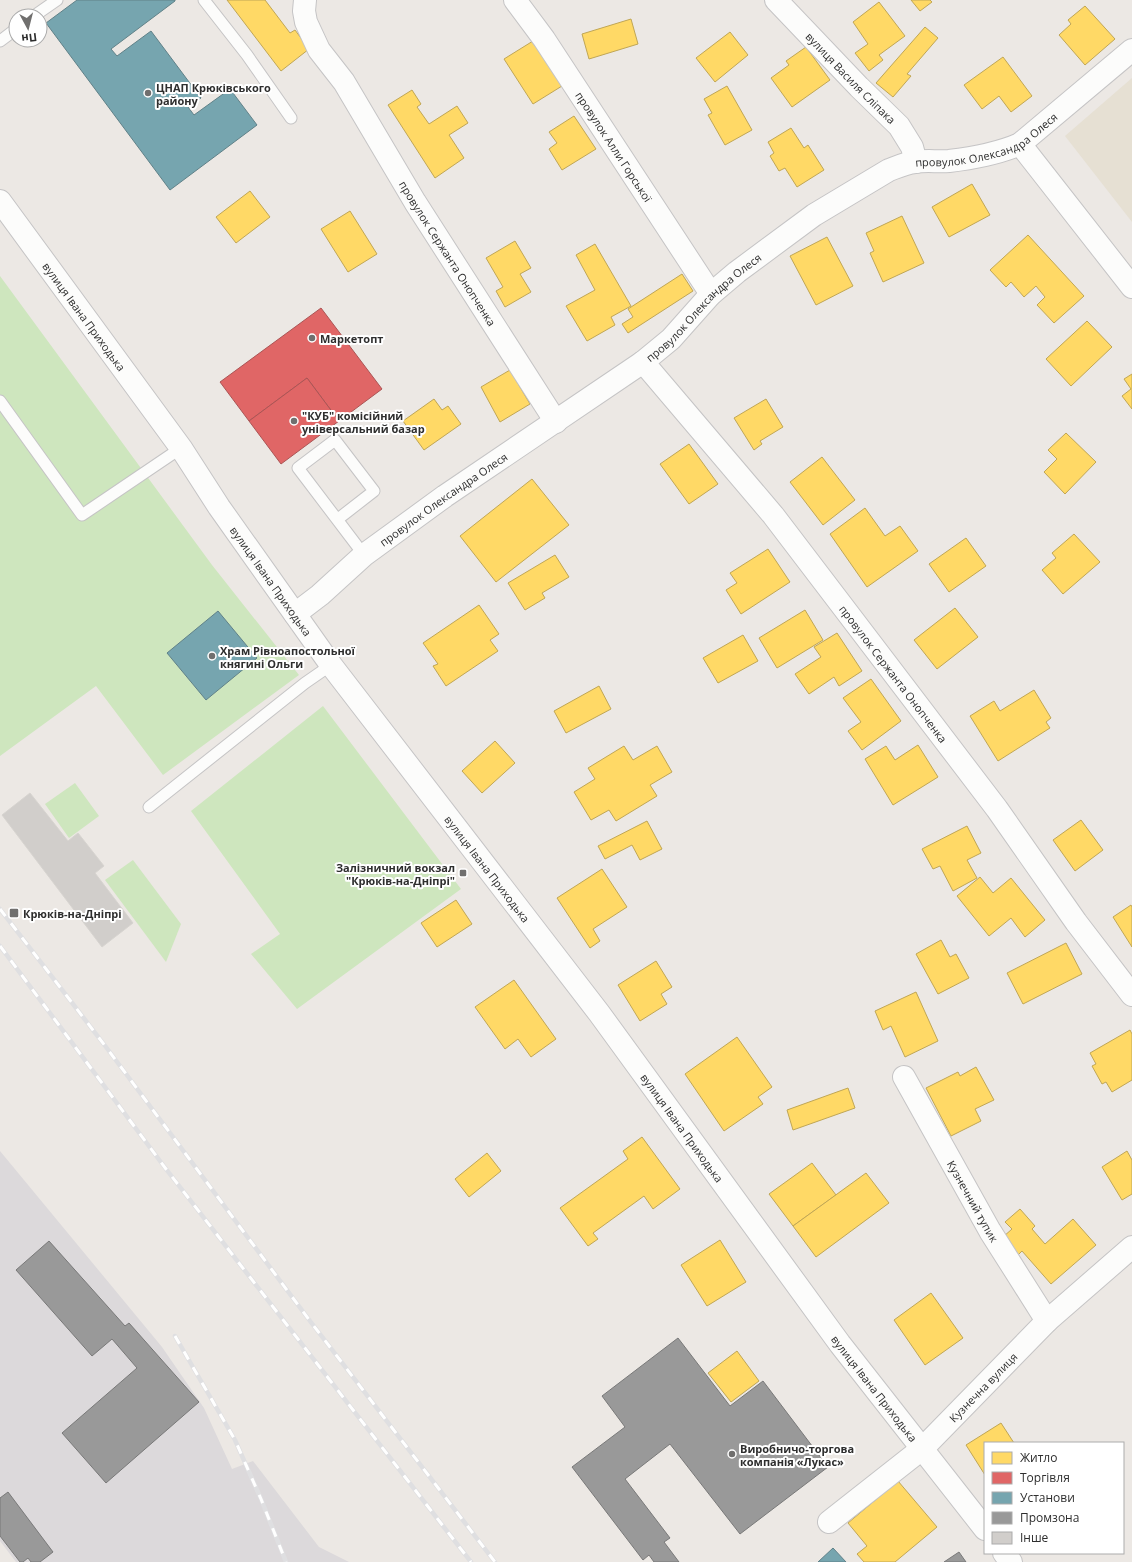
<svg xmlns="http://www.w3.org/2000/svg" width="1132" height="1562" font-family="'Open Sans',sans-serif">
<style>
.industrial{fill:#dcd9db}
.education{fill:#e6e0d3}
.green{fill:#cee6be}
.homes{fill:#ffd966;stroke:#c0a655}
.shops{fill:#e06666;stroke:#ab5555}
.public{fill:#76a5af;stroke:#608188}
.industry{fill:#999;stroke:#797979}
.building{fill:#d1cecb;stroke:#d7d4d0}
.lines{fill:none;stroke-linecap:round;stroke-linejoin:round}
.lane-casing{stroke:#c5c4c5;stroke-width:13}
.street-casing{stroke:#c5c4c5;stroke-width:24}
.secondary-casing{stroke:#c5c4c5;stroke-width:24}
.lane{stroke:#fcfcfb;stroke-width:11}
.street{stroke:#fcfcfb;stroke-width:22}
.secondary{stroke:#fcfcfb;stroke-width:22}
.rail-casing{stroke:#dfdfe1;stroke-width:4.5}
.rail{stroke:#fff;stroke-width:3;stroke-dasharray:9;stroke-linecap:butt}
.poi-dot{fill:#706f6e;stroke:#fff;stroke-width:1.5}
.labels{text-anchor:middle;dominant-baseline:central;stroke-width:4;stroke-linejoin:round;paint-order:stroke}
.street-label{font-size:11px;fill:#2e2e2e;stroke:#fff}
.poi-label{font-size:11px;font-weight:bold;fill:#2e2e2e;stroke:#fff;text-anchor:start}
</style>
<rect width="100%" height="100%" fill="#ece8e4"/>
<polygon class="industrial" points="0,1151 162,1347 204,1408 232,1469 253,1461 319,1547 349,1562 16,1562 0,1541"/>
<polygon class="education" points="1132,78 1132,222 1065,136"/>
<g class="green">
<polygon points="0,276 212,565 299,675 163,775 96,686 0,756"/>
<polygon points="323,706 461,889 297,1009 251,954 280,934 191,811"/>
<polygon points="75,783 99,816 69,838 45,804"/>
<polygon points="133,860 181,924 166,962 105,880"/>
</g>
<g class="homes">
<polygon points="227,0 265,0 290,33 295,30 309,49 281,71"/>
<polygon points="911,0 930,0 932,2 920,11"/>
<polygon points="879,2 905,36 879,55 883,60 869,71 855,53 868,44 853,22"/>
<polygon points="1085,6 1115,39 1085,65 1059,35 1071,24 1068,20"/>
<polygon points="631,19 638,44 589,59 582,34"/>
<polygon points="925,27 938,38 907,74 911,76 893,97 876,83"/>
<polygon points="730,32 748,55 715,82 696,58"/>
<polygon points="533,41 562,86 533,104 504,59"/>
<polygon points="806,47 830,80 792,107 771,78 789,65 786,61"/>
<polygon points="1003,57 1032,96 1011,112 999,96 982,109 964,85"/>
<polygon points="727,86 752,130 725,145 708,115 712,113 704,99"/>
<polygon points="412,90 421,104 417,107 429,124 457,106 468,123 449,135 464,158 435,178 388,105"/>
<polygon points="574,116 596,149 562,170 549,149 557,143 549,132"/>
<polygon points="791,128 804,148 808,145 824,170 797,187 785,168 779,171 770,156 774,153 768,142"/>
<polygon points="972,184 990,215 949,237 932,207"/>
<polygon points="250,191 270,217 236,243 216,217"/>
<polygon points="350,211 377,254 348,272 321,229"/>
<polygon points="902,216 924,263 883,282 870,253 874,251 866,233"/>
<polygon points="1028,235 1084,296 1054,323 1037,305 1045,297 1036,286 1024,297 1011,282 1006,287 990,270"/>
<polygon points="827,237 853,286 816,305 790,256"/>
<polygon points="515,241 531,268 520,274 531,292 505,307 496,291 503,287 486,258"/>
<polygon points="595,244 631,306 611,317 615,325 587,341 566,306 595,290 576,255"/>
<polygon points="682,274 693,291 628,333 622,324 633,317 628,309"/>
<polygon points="1087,321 1112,347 1071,386 1046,359"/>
<polygon points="510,370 530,404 500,422 481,387"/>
<polygon points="1132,374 1132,409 1122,396 1131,389 1124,379"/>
<polygon points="434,399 442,410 448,406 461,424 424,450 403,421"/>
<polygon points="766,399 783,427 760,441 762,444 754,450 734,418"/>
<polygon points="1066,433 1096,462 1065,494 1044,472 1057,459 1048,450"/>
<polygon points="689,444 718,484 689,504 660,464"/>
<polygon points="822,457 855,500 823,525 790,482"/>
<polygon points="532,479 569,525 496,582 460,536"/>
<polygon points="865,508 885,536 900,526 918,551 867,587 830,534"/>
<polygon points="1074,534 1100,562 1063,594 1042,570 1056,558 1052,553"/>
<polygon points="966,538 986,566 949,592 929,564"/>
<polygon points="768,549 790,582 741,614 726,590 737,583 730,573"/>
<polygon points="555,555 569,577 542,593 545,598 525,610 508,583"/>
<polygon points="479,605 499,634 490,640 498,651 446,686 433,666 438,664 423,643"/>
<polygon points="955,608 978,637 937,669 914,640"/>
<polygon points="805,610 823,640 777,668 759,638"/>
<polygon points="837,633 862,671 839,686 834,677 809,694 795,674 821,657 814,647"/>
<polygon points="743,635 758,661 718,683 703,658"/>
<polygon points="871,679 901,721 862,750 848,731 861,722 843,698"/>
<polygon points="599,686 611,709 566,733 554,711"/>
<polygon points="1034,690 1051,718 1046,722 1050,728 998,761 970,716 994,701 1000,711"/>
<polygon points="495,741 515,763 482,793 462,771"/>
<polygon points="918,745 938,777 893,805 865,759 886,746 895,760"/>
<polygon points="624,746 633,760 657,746 672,772 650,785 657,796 616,821 609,810 591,820 574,792 595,779 588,768"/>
<polygon points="1081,820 1103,850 1075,871 1053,840"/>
<polygon points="647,821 662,849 640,860 632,845 605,859 598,846"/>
<polygon points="967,826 981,853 967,860 977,878 953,891 940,866 933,869 922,849"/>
<polygon points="602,869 627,907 593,929 600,941 590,948 557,898"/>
<polygon points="980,877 993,893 1011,878 1045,920 1025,937 1011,918 989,936 957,896"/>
<polygon points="456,900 472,924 437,947 421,923"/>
<polygon points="1131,905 1132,907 1132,947 1113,917"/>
<polygon points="941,940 950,957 956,954 969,978 938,994 916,954"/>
<polygon points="1066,943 1082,974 1023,1004 1007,973"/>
<polygon points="656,961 672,987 661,994 667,1004 640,1021 618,985"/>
<polygon points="514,980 556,1039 531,1057 518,1039 505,1049 475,1007"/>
<polygon points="916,992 938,1041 905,1057 891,1026 883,1030 875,1011"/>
<polygon points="1130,1030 1132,1034 1132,1080 1112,1092 1106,1082 1102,1084 1092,1066 1096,1064 1090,1053"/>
<polygon points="737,1037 772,1087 758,1097 763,1104 724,1131 685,1074"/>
<polygon points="976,1067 994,1100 975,1109 981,1121 951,1136 926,1088 958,1072 960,1076"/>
<polygon points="848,1088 855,1108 793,1130 787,1110"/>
<polygon points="642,1137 680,1189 653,1209 644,1196 593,1233 598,1239 588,1246 560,1208 628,1159 623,1151"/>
<polygon points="1127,1151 1132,1160 1132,1194 1122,1200 1102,1167"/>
<polygon points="487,1153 501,1171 469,1197 455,1179"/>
<polygon points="812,1163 836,1195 793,1226 769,1194"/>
<polygon points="866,1173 889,1203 816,1257 793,1226"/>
<polygon points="1020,1209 1035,1226 1032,1229 1045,1244 1073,1219 1096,1245 1051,1284 1022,1251 1018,1255 1003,1237 1012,1229 1005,1222"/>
<polygon points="720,1240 746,1282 707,1306 681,1265"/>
<polygon points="931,1293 963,1338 925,1365 894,1320"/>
<polygon points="737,1351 759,1381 731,1402 708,1373"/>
<polygon points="1001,1423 1014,1443 985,1443 985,1475 966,1445"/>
<polygon points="898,1481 937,1527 895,1562 864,1562 857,1554 867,1546 848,1523"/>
</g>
<g class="shops">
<polygon points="321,308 382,389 339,421 307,378 249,421 220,382"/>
<polygon points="307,378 339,421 281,464 249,421"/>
</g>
<g class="public">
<polygon points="77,0 175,0 175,1 111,49 117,56 151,31 201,98 188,107 194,115 230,89 257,125 170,190 46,23"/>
<polygon points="218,611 257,658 206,700 167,653"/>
<polygon points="833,1548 846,1562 818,1562"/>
</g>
<g class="industry">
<polygon points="49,1241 125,1326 129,1323 199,1402 106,1483 62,1433 137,1368 112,1339 92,1356 16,1270"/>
<polygon points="678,1338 730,1406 763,1381 828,1467 740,1534 670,1444 625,1479 670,1538 664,1542 679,1562 654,1562 649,1555 643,1560 572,1467 625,1427 602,1396"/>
<polygon points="8,1492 53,1552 40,1562 31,1562 28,1558 23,1562 20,1562 0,1536 0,1498"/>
<polygon points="959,1552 966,1562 944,1562"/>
</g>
<polygon class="building" points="30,793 68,841 78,833 104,866 95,873 133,923 102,947 2,815"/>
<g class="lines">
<defs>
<g id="lane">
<polyline points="204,0 247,55 291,118"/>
<polyline points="34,16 57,0"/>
<polyline points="0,41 16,29"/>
<polyline points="0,401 82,515 181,448"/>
<polyline points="338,519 374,491 335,440 298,468 364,555"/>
<polyline points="149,807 305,683 331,665"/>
</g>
<g id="street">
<path id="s1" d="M305,0l-1,11 2,11 13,28 25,32 71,120 141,220"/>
<path id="s2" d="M515,0l29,39 167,255"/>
<path id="s3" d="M776,0l83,87 40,39 13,21 4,15"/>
<polyline points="1020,144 1132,287"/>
<path id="s4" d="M643,362l130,153 224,294 79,113 56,73"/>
<path id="s5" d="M295,614l25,-19 44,-40 81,-59 198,-134 28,-23 40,-45 26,-22 77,-57 75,-45c8,-3 17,-7 26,-8 11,-2 23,0 34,-1 25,-3 48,-7 71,-17l112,-94"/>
<path id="s6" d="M904,1077l86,154 57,90"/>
<path id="s7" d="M829,1522l94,-74 124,-127 85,-74"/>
</g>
<g id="secondary">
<path id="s8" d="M0,201l181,247 38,59 112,158 268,348 241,331 145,185"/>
<polyline points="1004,1553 1011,1562"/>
</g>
</defs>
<use href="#lane" class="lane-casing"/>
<use href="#street" class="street-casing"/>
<use href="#secondary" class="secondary-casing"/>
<use href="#lane" class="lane"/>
<use href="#street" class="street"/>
<use href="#secondary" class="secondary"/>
<defs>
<g id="rail">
<polyline points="0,909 106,1047 310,1321 495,1562"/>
<polyline points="0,946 166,1169 471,1562"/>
<polyline points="175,1336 235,1440 261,1499 286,1562"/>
</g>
</defs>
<use href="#rail" class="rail-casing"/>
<use href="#rail" class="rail"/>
</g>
<g class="poi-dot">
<circle cx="148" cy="93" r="4"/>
<circle cx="312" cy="338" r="4"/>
<circle cx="294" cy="421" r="4"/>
<circle cx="212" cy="656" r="4"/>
<rect x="459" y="869" width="8" height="8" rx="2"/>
<rect x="9" y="908" width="10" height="10" rx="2"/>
<circle cx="732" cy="1454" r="4"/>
</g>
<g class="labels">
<g class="street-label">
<text stroke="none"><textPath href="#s3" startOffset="108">вулиця Василя Сліпака</textPath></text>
<text stroke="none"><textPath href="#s5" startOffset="848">провулок Олександра Олеся</textPath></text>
<text stroke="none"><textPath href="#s2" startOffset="177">провулок Алли Горської</textPath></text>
<text stroke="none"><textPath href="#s1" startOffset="294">провулок Сержанта Онопченка</textPath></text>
<text stroke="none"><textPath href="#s5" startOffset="512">провулок Олександра Олеся</textPath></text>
<text stroke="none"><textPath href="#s8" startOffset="143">вулиця Івана Приходька</textPath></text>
<text stroke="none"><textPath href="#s5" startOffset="188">провулок Олександра Олеся</textPath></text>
<text stroke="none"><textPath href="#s8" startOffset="467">вулиця Івана Приходька</textPath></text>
<text stroke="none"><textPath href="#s4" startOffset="400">провулок Сержанта Онопченка</textPath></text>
<text stroke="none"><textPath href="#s8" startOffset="827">вулиця Івана Приходька</textPath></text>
<text stroke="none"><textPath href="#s8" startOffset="1151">вулиця Івана Приходька</textPath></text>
<text stroke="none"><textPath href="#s6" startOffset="142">Кузнечний тупик</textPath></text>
<text stroke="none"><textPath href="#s8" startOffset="1475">вулиця Івана Приходька</textPath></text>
<text stroke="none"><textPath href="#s7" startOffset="205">Кузнечна вулиця</textPath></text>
</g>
<g class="poi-label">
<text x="156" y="87">ЦНАП Крюківського<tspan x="156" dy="13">району</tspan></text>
<text x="320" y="338">Маркетопт</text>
<text x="302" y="415">"КУБ" комісійний<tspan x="302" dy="13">універсальний базар</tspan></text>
<text x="220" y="650">Храм Рівноапостольної<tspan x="220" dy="13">княгині Ольги</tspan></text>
<text x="455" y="867" text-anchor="end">Залізничний вокзал<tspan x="455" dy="13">"Крюкiв-на-Днiпрi"</tspan></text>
<text x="23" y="913">Крюків-на-Дніпрі</text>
<text x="740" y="1448">Виробничо-торгова<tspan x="740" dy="13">компанія «Лукас»</tspan></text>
</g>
</g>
<rect x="984" y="1442" width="140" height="112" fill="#ffffff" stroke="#ababab"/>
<rect x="992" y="1452" width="20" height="12" fill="#ffd966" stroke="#ababab"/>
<text x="1020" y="1462" font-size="12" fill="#2e2e2e">Житло</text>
<rect x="992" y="1472" width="20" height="12" fill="#e06666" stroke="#ababab"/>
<text x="1020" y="1482" font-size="12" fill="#2e2e2e">Торгівля</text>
<rect x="992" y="1492" width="20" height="12" fill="#76a5af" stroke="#ababab"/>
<text x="1020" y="1502" font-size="12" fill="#2e2e2e">Установи</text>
<rect x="992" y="1512" width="20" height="12" fill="#999999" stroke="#ababab"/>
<text x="1020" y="1522" font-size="12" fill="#2e2e2e">Промзона</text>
<rect x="992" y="1532" width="20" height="12" fill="#d1cecb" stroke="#ababab"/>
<text x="1020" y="1542" font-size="12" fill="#2e2e2e">Інше</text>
<g transform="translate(28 28) rotate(173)"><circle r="19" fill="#ffffff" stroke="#ababab"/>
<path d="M0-3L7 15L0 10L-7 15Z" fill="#706f6e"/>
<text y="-6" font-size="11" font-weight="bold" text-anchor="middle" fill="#2e2e2e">Пн</text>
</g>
</svg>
